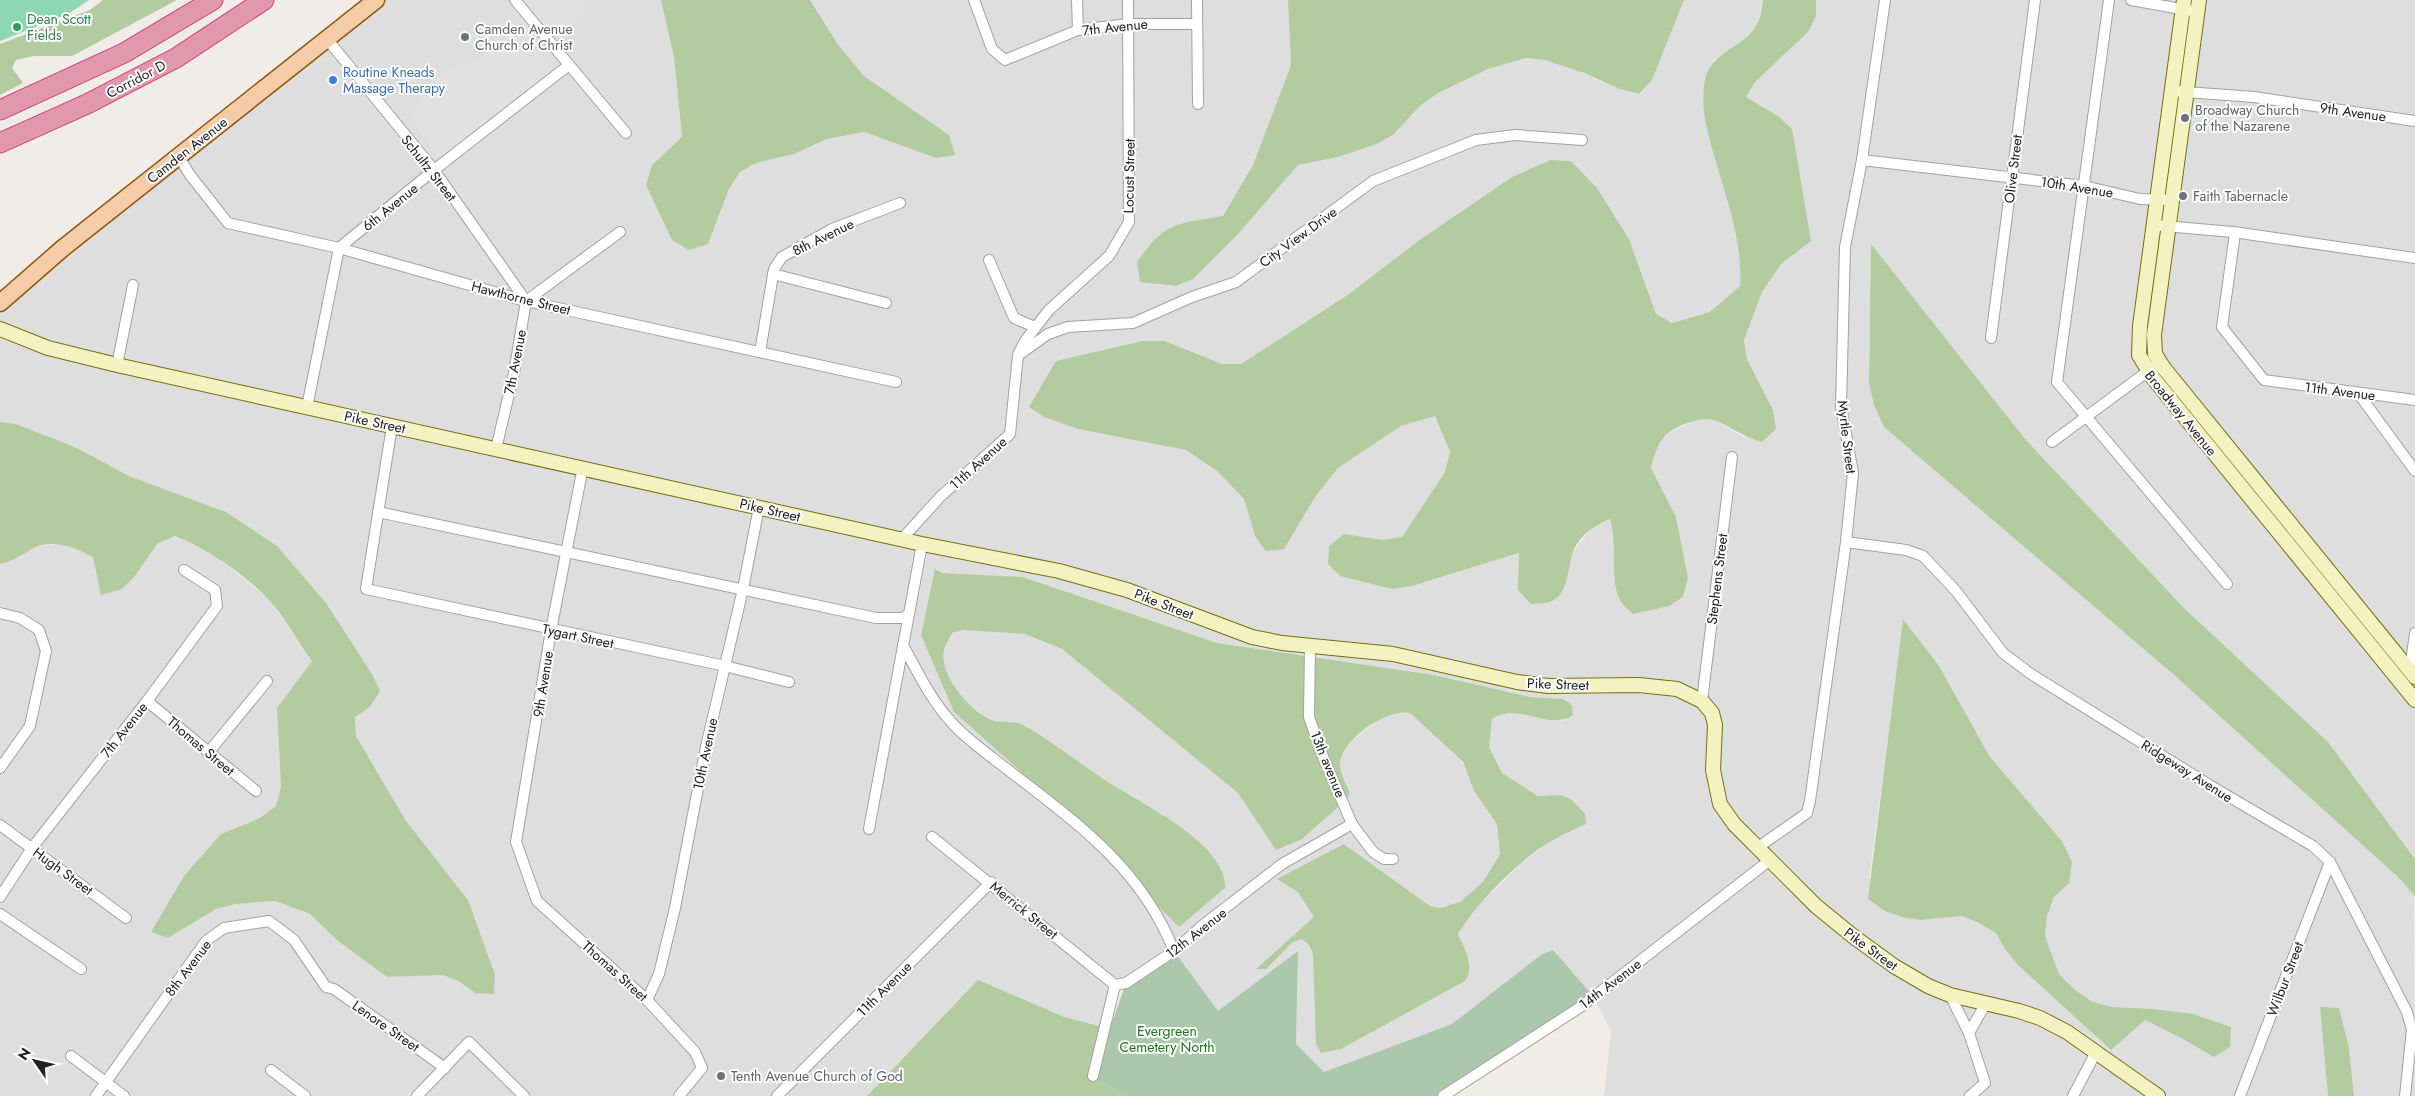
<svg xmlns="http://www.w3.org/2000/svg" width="2415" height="1096" font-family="Jost,sans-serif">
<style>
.residential{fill:#dfdede;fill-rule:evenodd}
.forest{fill:#b2cca0}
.cemetery{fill:#abc7ac}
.pitch{fill:#8dd8b3}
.parking{fill:#e1e1e1}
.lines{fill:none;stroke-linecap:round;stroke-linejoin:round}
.minor-casing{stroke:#a2a2a2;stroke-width:12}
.secondary-casing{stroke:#71710e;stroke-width:16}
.primary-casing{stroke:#91570c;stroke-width:19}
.motorway-casing{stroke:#ce367a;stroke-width:21}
.minor{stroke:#fff;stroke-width:10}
.secondary{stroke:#f5f2c1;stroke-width:14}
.primary{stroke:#f5cca8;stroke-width:16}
.motorway{stroke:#e197ac;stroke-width:19}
.leisure-dot{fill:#2e9e5b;stroke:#fff;stroke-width:2}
.worship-dot{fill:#6b7280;stroke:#fff;stroke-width:2}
.shop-dot{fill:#3f7fe0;stroke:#fff;stroke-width:2}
.labels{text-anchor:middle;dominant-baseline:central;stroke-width:4;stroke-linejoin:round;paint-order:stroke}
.leisure-label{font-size:14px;fill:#27864d;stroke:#fff;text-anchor:start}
.street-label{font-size:14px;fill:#212121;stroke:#fff}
.worship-label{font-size:14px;fill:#5b616d;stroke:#fff;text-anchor:start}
.shop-label{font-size:14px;fill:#366cbe;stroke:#fff;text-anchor:start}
.park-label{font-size:14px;fill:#177815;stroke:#fff}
</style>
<rect width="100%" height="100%" fill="#f0ede8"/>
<path class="residential" d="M376,0h285l13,57 8,80 -30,28 56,79 21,-55 11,-17 16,-9 38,-9 33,-15 37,-7 72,26 13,-23 -85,-59 -27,-33 -27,-43h478l3,65 -38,100 -30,51 -20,3 -46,66 19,1 17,-7 45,-45 60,-69 40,-8 55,-22 27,-29 18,-13 33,-17 36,-14 19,-4 19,2 19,5 56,24 19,5 13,-14 32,-80h79l-5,23 -12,14 -33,24 28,206 -1,19 -30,26 -38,11 -16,-9 -27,-75 -32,-51 -26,-27 -21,-1 -38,17 -91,62 -75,57 -105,68h-19l-57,-23h-23l-86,20 22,68 108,21 31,21 27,28 11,37 60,-39 23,-29 63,-42 34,-10 15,36 -5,20 -43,65 -19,3 -39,-6 -15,12 -1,18 12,12 52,13 20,-3 108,-33 44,36 8,-36 22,-28 16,-6 5,20 -1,42 74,-3 -12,-61 -25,-49 5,-18 10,-15 30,-16 18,1 31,18 28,-28 -26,-51 -3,-19 18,-48 20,-29 29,-23 -33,-124 -32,-19 9,-15 53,-50 8,-16v-16h599v859l-87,-117 -143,-133 -160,-170 -154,-194 -2,118v20l15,44 290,248 224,202 16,17 1,202h-61l-5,-48 -29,-41 8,89h-724l7,-65 -17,-34 -52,-43 -90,70 -129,48 -27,-28 2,-92 -80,59 -44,-60 -59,34 -32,111h-1083v-532l39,-18 19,-2 18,4 17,9 9,38 33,-19 22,-32 18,-8 16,6 33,21 46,37 42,61 -35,47 4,79 -5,19 -16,12 -39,16 -53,104 48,-29 19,-5 40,-3 35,13 28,27 49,36 56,-2 17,7 15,11 -69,-172 -50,-85 -1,-19 15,-10 2,-33 -46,-71 -49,-57 -146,-69 -56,-30 -59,-23 -16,-2v-119zM936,569l6,4 81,4 194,66 217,32 96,22 33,2 9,6 1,9 -8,6 -9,1 -28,-8 -29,1 -7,5 -3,28 13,26 36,23 22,-1 26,29 -33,15 -31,24 -54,53 -10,18 12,28 -5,19 -124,68 -20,4 -8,-99 -4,-9 -7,-6 -9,3 -27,27 49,-52 -17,-25 -20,-13 66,-35 86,62 10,2 20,-6 23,-20 17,-28 -3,-30 -23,-33 -11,-28 -53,-50 -9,-2 -18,6 -30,23 -11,16 -2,10 10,27 -74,57 -38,-57 -176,-144 -37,-15 -63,-4 -10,3 -8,17v19l15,27 31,24 31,4 104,70 39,21 -127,-29 -83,-74 -33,-77zM1904,620l35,46 51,91 72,84 10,21 -3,21 -15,14 -7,19 -2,20 14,38 15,15 17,12 20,6 62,5 57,15 -16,30 -33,-19 -36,-18 -35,30 -105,-101 -9,-16 -17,-10 -18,-7 -40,4 -52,-42z"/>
<g class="forest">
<polygon points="103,0 177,0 72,56 34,56 16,60 12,68 23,83 0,95 0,44 90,10"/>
<polygon points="661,0 810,0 837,43 864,76 949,135 955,155 936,158 864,132 827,139 794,154 756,163 740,172 729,189 708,244 689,250 672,240 646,185 652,165 682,137 674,57"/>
<path d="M1288,0h396l-32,80 -13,14 -19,-5 -36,-16 -39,-13 -19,-2 -38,11 -50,24 -18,13 -27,29 -17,9 -38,13 -40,8 -60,69 -45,45 -17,7 -36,-4 -3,-20c28,-41 41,-38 86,-46l30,-51 38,-100z"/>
<path d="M1763,0h53v16l-8,16 -53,50 -9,15 32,19 14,13 19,112 -29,22 -20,29 -18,48 3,19 26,51 3,19 -14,13c-19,-5 -29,-14 -46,-21 -13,-6 -42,5 -51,15 -8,9 -11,20 -14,32l25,49 12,61 -5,19 -14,9 -36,8c-4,-4 -11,-9 -13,-14 -11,-22 -2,-55 -10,-81 -16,6 -33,18 -38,36 -5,16 -3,39 -22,47 -4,2 -13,1 -19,2l-13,-14 1,-37 -107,33 -20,3 -52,-13 -12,-12 1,-18 15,-12 39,6 19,-3 43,-65 5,-20 -15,-36 -34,10 -63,42 -23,29 -31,52 -18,2 -11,-15 -11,-37 -27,-28 -31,-21 -108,-21 -34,-12 -15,-10 27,-46 86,-20h23l57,23h19l105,-68 75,-57 91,-62 38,-17 21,1 26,27 32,51 27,75 16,9 38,-11 30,-26c3,-44 -14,-89 -26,-131 -7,-24 -14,-49 -9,-75 6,-30 41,-32 53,-58 3,-6 4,-15 5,-22z"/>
<polygon points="1871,244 2025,439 2185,609 2328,742 2415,859 2415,896 2398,877 2174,675 1884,427 1874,405 1869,383"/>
<path d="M0,422l16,2 59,23 56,30 95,35 51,34 49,57 46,71 8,17 -10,16 -15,10 1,19 50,85 62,79 27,75 -1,19 -19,-1 -15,-11 -17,-7 -56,2 -49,-36 -28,-27 -35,-13 -40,3 -19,5 -48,29 -17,-6 33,-56 37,-42 39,-16 16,-12 5,-19 -4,-79 35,-47c-14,-19 -26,-42 -42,-60 -20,-23 -67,-55 -95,-65l-18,8 -22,32 -13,13 -21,6 -8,-38c-17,-9 -38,-18 -57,-10 -12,6 -23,14 -36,17z"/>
<path d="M935,569l7,4 81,4 194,66 217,32 96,22 33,2 9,6 1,10c-23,17 -55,-14 -81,4l-3,28 13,26 36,23 22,-1 11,4 14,15 1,10c-10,5 -21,9 -31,15 -31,16 -80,65 -97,95 7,16 17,31 7,47l-124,68 -20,4 -5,-9 -3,-90 -4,-9 -7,-6 -9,3 -27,27h-10l58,-52 -16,-25 -21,-13 67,-35 86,62 10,2 20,-6 23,-20 17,-28 -3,-30 -23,-33 -11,-29 -53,-49c-23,-5 -68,26 -70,51 0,8 7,21 10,29l-5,8 -43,38 -26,11 -38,-57 -176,-144 -37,-15 -63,-4 -10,3c-2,5 -7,12 -8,17 -5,26 24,58 45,69 10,5 24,1 34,6 29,16 57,39 85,57 32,21 120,62 117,106l-46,39 -142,-141 -83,-74 -33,-77z"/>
<polygon points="1903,619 1939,666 1990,757 2062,841 2072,862 2069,883 2054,897 2047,916 2045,936 2059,974 2074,989 2091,1001 2111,1007 2153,1009 2193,1014 2231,1027 2230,1047 2214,1057 2181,1038 2145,1020 2111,1050 2018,965 2005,949 1996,933 1979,923 1961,916 1921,920 1902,917 1885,911 1868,899"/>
<polygon points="978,980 1064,1017 1110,1029 1093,1076 1125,1096 867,1096"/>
<polygon points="2320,1007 2339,1008 2349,1048 2354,1096 2328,1096"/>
</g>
<polygon class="cemetery" points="1553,950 1594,997 1443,1096 1125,1096 1093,1076 1126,983 1174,951 1218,1011 1298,951 1296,1044 1324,1072 1452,1024 1542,954"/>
<polygon class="pitch" points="0,0 89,0 68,14 0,41"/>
<g class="parking">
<polygon points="523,0 582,0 588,12 551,35"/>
<polygon points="513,24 552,72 441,158 437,157 407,114 424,102 418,92 458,64 463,70 485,54 481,48"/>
</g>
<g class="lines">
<defs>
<g id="minor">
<polyline points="515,0 626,133"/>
<polyline points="974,0 992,49 1005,60 1078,30 1129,24 1196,24"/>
<polyline points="1077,0 1078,30"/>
<polyline points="1197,0 1198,104"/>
<polyline points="2109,0 2057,382 2227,584"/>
<polyline points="2131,0 2198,12"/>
<polyline points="327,39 434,170 526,301"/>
<polyline points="2172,91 2254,97 2415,121"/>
<polyline points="179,157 190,175 228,223 339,248 526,301 896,382"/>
<polyline points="1862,160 2084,186 2140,199 2172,200"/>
<polyline points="2153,225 2233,232 2415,258"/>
<polyline points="2235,233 2222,327 2264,380 2415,400"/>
<polyline points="989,260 1014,318 1035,327"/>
<polyline points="773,274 886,303"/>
<polyline points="1991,338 2035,0"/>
<polyline points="760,352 774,269 782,257 832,229 900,203"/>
<polyline points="1020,354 1048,334 1068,327 1133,323 1192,297 1236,282 1373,181 1476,140 1515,135 1582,140"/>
<polyline points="117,365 133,285"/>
<polyline points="2358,393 2415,471"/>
<polyline points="307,407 339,248 434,170 569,65"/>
<polyline points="392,426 366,589 725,666 789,682"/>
<polyline points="2052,442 2159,363"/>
<polyline points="496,449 514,373 526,301 620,232"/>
<polyline points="583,467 551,630 516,842 537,901 647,1000 695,1052 702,1068 679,1096"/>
<polyline points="378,512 876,618 902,618 909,614"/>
<polyline points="901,540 941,496 1010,434 1018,355 1025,341 1049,310 1109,256 1129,222 1128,0"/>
<polyline points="1846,542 1906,550 1923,556 1956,591 2003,653 2031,674 2211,786 2313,846 2330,862 2407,1012 2412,1030 2405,1096"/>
<polyline points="0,613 20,618 39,630 46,651 30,726 0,768"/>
<path d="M903,645c15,28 29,57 51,80 15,16 35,30 53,44 68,53 134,98 167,182"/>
<polyline points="1310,645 1309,717 1324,759 1352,824 1373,852 1384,859 1393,859"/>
<polyline points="2410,670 2415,633"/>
<polyline points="147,701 256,791"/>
<polyline points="1702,701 1732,457"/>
<polyline points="208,753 267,681"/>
<polyline points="0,825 126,918"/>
<polyline points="869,829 922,544"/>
<polyline points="932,837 1115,985"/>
<polyline points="1757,848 1807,813 1810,801 1846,542 1853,473 1841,407 1845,247 1862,160 1885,0"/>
<polyline points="0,897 32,848 147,701 217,606 215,590 184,570"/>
<polyline points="0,914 81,969"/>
<polyline points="1950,995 1969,1033 1985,1083 1970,1096"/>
<polyline points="647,1000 659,974 675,908 706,747 743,589 759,507"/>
<polyline points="1969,1033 1986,1003"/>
<polyline points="71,1056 124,1096"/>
<polyline points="271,1070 305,1096"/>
<polyline points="1093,1076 1115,985 1126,983 1174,951 1203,925 1282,864 1352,824"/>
<polyline points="96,1096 206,941 224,928 269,921 294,940 326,987 334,989 445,1068"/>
<polyline points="417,1096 469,1042 524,1096"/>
<polyline points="777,1096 991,882"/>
<polyline points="1443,1096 1582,1006 1770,860"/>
<polyline points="2073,1096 2096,1052"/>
<polyline points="2240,1096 2330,862"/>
</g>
<g id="secondary">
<polyline points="2184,0 2140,326 2139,355 2153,378 2415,700"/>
<polyline points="2199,0 2154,335 2155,354 2163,367 2415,677"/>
<polyline points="0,329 48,348 117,365 922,544 1059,571 1127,590 1252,637 1282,643 1393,654 1517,682 1548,686 1639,685 1677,689 1702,701 1712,713 1715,725 1713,770 1720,804 1734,824 1816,906 1854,937 1894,966 1928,986 1950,995 2019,1011 2040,1018 2067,1032 2158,1096"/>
</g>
<polyline id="primary" points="0,303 63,248 376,0"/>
<g id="motorway">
<polyline points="0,110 124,53 213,0"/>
<polyline points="0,143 87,104 176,58 264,0"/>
</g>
</defs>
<use href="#minor" class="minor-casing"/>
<use href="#secondary" class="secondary-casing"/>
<use href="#primary" class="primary-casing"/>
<use href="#motorway" class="motorway-casing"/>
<use href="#minor" class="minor"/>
<use href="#secondary" class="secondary"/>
<use href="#primary" class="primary"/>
<use href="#motorway" class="motorway"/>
</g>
<circle class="leisure-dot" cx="17" cy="27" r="5"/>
<g class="worship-dot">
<circle cx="465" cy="37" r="5"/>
<circle cx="2185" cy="118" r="5"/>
<circle cx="2183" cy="196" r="5"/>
<circle cx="721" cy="1076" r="5"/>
</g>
<circle class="shop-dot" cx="333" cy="80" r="5"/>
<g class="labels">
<g class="leisure-label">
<text x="27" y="19">Dean Scott<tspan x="27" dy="16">Fields</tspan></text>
</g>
<g class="street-label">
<text transform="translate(1115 27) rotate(-6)">7th Avenue</text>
<text transform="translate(136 79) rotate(-28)">Corridor D</text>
<text transform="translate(2353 112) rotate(8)">9th Avenue</text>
<text transform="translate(187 150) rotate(-38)">Camden Avenue</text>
<text transform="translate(429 168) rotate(52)">Schultz Street</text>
<text transform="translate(2013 169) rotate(-83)">Olive Street</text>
<text transform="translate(1129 176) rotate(-89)">Locust Street</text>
<text transform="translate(2077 187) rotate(9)">10th Avenue</text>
<text transform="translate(390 207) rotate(-39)">6th Avenue</text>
<text transform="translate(823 237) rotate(-26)">8th Avenue</text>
<text transform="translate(1298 237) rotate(-36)">City View Drive</text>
<text transform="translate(521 298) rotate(14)">Hawthorne Street</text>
<text transform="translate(515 362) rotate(-79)">7th Avenue</text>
<text transform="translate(2340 391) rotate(7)">11th Avenue</text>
<text transform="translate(2181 413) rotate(51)">Broadway Avenue</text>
<text transform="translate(375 422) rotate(12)">Pike Street</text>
<text transform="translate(1847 437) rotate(83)">Myrtle Street</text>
<text transform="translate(978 463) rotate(-42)">11th Avenue</text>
<text transform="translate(770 510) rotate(13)">Pike Street</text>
<text transform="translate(1717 579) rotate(-83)">Stephens Street</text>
<text transform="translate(1164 604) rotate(21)">Pike Street</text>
<text transform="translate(578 636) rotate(12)">Tygart Street</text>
<text transform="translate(543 684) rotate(-81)">9th Avenue</text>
<text transform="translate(1558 684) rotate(2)">Pike Street</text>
<text transform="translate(124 730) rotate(-52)">7th Avenue</text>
<text transform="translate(201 746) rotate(40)">Thomas Street</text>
<text transform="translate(705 754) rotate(-78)">10th Avenue</text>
<text transform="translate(1328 764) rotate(68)">13th avenue</text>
<text transform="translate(2187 771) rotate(32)">Ridgeway Avenue</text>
<text transform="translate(63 871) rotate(36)">Hugh Street</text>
<text transform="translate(1024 910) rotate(39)">Merrick Street</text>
<text transform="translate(1196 933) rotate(-38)">12th Avenue</text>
<text transform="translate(1871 949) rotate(36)">Pike Street</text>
<text transform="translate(188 968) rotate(-53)">8th Avenue</text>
<text transform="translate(615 971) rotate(42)">Thomas Street</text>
<text transform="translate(2285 979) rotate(-69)">Wilbur Street</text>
<text transform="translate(1610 984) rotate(-37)">14th Avenue</text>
<text transform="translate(884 989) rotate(-45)">11th Avenue</text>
<text transform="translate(386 1026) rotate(35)">Lenore Street</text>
</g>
<g class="worship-label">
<text x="475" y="29">Camden Avenue<tspan x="475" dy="16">Church of Christ</tspan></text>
<text x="2195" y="110">Broadway Church<tspan x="2195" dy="16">of the Nazarene</tspan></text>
<text x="2193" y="196">Faith Tabernacle</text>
<text x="731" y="1076">Tenth Avenue Church of God</text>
</g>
<g class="shop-label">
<text x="343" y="72">Routine Kneads<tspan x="343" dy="16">Massage Therapy</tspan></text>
</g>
<g class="park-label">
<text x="1167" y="1031">Evergreen<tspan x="1167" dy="16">Cemetery North</tspan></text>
</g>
</g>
<g transform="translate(35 1061) rotate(304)" stroke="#ffffff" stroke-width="4" paint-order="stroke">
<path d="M0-4L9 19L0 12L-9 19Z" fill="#212121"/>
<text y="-8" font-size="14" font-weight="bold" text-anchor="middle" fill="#212121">N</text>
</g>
</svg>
